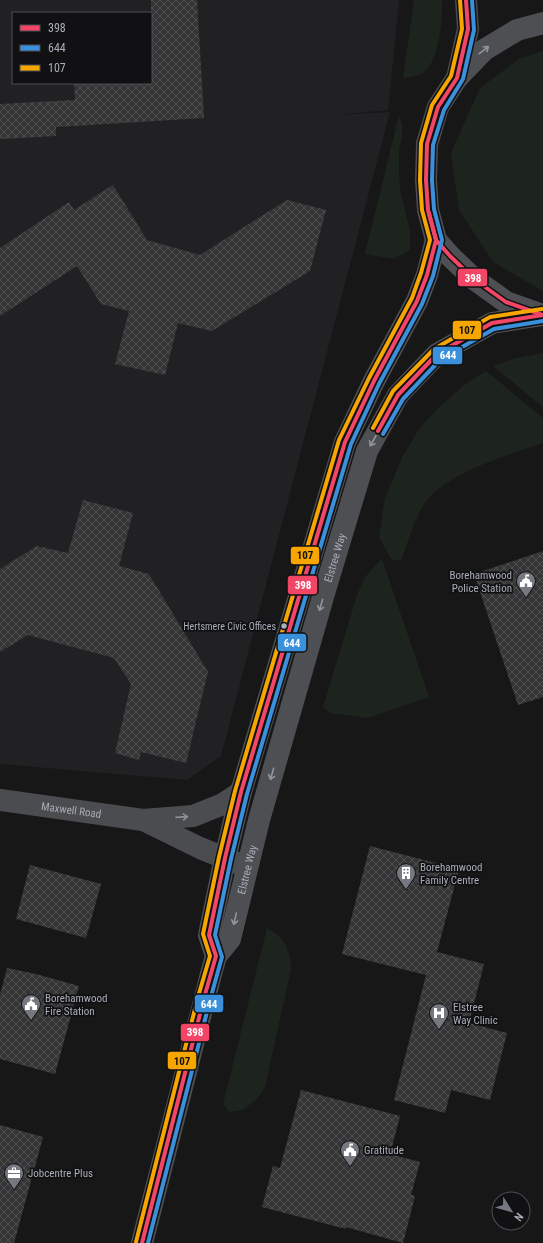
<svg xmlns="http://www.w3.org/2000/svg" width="543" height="1243" font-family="'Roboto Condensed',sans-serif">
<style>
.built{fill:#212123;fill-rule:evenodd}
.grass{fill:#1d241e}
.building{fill:url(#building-cross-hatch)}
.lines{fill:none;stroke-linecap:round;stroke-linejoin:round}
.minor{stroke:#4b4c50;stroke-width:22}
.secondary{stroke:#4a4a4e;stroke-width:22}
.primary{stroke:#4d4f52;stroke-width:22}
.bus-1-casing{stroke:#111113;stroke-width:7}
.bus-2-casing{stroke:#111113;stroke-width:7}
.bus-3-casing{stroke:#111113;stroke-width:7}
.bus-1{stroke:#f34667;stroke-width:4}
.bus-2{stroke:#3a90db;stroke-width:4}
.bus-3{stroke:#f7a600;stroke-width:4}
.oneway{stroke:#91969e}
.oneway2{stroke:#8c9099}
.bus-dot{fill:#a8adb8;stroke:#111113;stroke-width:1.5}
.labels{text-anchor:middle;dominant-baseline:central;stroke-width:3.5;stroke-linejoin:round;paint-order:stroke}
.bus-label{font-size:10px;fill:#a8adb8;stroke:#111113;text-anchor:end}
.street-label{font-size:11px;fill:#a8adb8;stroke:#111113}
.poi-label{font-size:11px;fill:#a8adb8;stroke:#111113;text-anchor:start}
.line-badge{stroke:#111113;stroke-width:1.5}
.badge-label{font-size:11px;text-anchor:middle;font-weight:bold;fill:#fff}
.pale-badge-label{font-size:11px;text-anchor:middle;font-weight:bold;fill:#111}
</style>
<defs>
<pattern id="building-cross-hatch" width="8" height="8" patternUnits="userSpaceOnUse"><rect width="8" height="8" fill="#353536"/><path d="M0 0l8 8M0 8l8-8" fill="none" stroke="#4f5051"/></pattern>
</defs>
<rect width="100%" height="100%" fill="#171717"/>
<path class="built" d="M0,0h399l-11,110 -52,5 54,-3 -169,644 -34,24 -187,-16zM13,13h138v70h-138z"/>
<g class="grass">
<path d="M414,0h28c1,17 -3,61 -18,72 -5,4 -14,5 -21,6z"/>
<polygon points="543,51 543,291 493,262 459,210 451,153 480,88 519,59"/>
<polygon points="399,115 402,124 402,135 399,150 399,171 400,191 410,230 410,250 394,259 365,254"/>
<polygon points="543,353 543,407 493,366 512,359"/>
<path d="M486,371l57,47v25c-35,12 -91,28 -115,56 -11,12 -21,46 -27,62l-10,-2 -12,-22 3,-21 3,-18 18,-42 16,-27 17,-19 28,-25z"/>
<polygon points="382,559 429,697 368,718 330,713 323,707 357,595 365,577"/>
<path d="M267,928c19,10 22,21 24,41l-26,118 -8,12 -14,11 -14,2 -6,-8z"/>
</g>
<g class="building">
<polygon points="151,0 197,0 204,118 56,127 56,136 0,139 0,104 75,100 74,83 151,83"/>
<polygon points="113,185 147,240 200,255 287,200 326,210 310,271 212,331 178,323 165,375 115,364 129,311 101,304 77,266 0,316 0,248 69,202 74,210"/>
<polygon points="83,500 133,513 119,566 149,574 208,672 186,763 141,752 139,760 115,753 131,684 114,658 28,635 0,652 0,569 37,546 68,553"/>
<polygon points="543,551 543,697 518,705 474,574"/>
<polygon points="370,846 459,869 437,952 484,964 469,1023 507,1033 490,1100 451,1090 445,1113 394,1100 426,975 342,954"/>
<polygon points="30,865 101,884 86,938 16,919"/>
<polygon points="7,968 36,974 79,986 55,1074 0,1059 0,995"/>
<polygon points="301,1090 400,1116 390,1154 420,1162 411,1195 415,1196 403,1243 346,1227 346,1229 262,1207 273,1166 280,1168"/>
<polygon points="0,1125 43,1137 14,1243 0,1243"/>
</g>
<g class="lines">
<g class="minor">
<path id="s1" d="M0,800l143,20 50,-4 30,-12 18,-12"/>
<polyline points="143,820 200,848 247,867"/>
</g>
<polyline class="secondary" points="457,78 468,29 466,0"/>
<g class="primary">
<polyline points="540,314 506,302 474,279 450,256 436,240 428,210 426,180 427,144 438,107 457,78 484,50 517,30 543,23"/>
<polyline points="216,956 209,935 225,858 241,792 259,731 345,442 374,381 417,301 427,275 436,240"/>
<path id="s2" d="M142,1243l69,-269 5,-18 14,-17 29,-119 66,-230 42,-139 31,-56 39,-41 55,-31 50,-8"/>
</g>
<defs>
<g id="bus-1">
<polyline points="429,213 436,240 450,256 474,279 506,302 543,315"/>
<polyline points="378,431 398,395 437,354 492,323 543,315"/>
<polyline points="142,1243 204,998 216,956 209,935 225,858 241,792 345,442 374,381 417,301 427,275 436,240 428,210 426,180 427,144 438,107 457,78 468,29 466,0"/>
</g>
<g id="bus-2">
<polyline points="383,434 403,399 441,359 494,329 543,321"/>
<polyline points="148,1243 210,1000 222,957 215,935 231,859 247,794 351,444 379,384 422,304 433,276 442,240 434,209 432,180 433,145 444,110 463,79 474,30 472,0"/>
</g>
<g id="bus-3">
<polyline points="373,428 393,391 434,349 490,317 542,309"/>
<polyline points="136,1242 198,997 210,956 203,934 219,857 235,791 339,440 369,378 412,298 421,273 430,240 422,210 420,180 421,143 432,105 451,76 462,29 460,0"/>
</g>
</defs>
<use href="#bus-1" class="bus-1-casing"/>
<use href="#bus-2" class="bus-2-casing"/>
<use href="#bus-3" class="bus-3-casing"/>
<use href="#bus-1" class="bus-1"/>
<use href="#bus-2" class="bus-2"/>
<use href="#bus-3" class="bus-3"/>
</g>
<defs><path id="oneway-shaft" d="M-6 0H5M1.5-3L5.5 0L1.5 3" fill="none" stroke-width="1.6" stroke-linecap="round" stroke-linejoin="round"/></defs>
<g class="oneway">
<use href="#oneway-shaft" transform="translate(484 50) rotate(-38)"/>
<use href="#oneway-shaft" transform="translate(373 441) rotate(119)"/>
<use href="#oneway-shaft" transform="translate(321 605) rotate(106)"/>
<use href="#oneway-shaft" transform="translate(272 774) rotate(106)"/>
<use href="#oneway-shaft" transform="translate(235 919) rotate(103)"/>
</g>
<use class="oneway2" href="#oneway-shaft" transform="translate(182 817) rotate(-4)"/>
<defs>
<symbol id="civic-pin" viewBox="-11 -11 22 30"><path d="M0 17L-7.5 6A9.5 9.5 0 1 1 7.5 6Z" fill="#757880" stroke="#111113"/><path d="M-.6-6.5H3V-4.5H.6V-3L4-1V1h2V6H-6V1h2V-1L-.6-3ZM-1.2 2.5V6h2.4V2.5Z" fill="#fff"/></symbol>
<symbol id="building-pin" viewBox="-11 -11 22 30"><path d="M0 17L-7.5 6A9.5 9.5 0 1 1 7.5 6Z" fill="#757880" stroke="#111113"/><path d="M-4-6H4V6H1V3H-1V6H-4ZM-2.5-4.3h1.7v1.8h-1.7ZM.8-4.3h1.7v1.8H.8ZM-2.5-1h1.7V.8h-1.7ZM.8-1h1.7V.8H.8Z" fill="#fff"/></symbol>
<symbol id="hospital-pin" viewBox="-11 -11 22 30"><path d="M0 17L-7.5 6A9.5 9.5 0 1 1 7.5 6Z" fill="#757880" stroke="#111113"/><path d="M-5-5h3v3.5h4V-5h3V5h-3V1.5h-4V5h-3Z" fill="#fff"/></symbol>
<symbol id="office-pin" viewBox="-11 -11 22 30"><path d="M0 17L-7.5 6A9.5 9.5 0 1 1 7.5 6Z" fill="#757880" stroke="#111113"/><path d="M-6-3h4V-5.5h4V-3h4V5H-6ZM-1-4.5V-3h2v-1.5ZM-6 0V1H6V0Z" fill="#fff"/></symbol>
</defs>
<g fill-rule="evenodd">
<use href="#civic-pin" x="515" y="570" width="22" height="30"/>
<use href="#building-pin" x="395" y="862" width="22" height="30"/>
<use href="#civic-pin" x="20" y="993" width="22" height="30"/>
<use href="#hospital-pin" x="428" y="1002" width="22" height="30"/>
<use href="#civic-pin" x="339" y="1139" width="22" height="30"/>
<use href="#office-pin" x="3" y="1162" width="22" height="30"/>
</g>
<circle class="bus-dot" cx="284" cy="626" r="3.5"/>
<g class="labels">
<g class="bus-label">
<text x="276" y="626">Hertsmere Civic Offices</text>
</g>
<g class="street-label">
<text stroke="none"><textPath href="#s2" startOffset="714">Elstree Way</textPath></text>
<text stroke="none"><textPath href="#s1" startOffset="72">Maxwell Road</textPath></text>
<text stroke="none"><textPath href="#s2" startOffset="390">Elstree Way</textPath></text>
</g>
<g class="poi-label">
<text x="512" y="575" text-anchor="end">Borehamwood<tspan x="512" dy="13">Police Station</tspan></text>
<text x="420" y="867">Borehamwood<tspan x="420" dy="13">Family Centre</tspan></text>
<text x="45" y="998">Borehamwood<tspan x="45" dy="13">Fire Station</tspan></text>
<text x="453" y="1007">Elstree<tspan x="453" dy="13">Way Clinic</tspan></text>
<text x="364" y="1150">Gratitude</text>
<text x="28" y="1173">Jobcentre Plus</text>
</g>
</g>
<g class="line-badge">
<rect x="457" y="268" width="31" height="19" rx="4" fill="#f34667"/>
<rect x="452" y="320" width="30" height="20" rx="4" fill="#f7a600"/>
<rect x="432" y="346" width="31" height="19" rx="4" fill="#3a90db"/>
<rect x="290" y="546" width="30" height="19" rx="4" fill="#f7a600"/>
<rect x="287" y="575" width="31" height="20" rx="4" fill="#f34667"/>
<rect x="277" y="633" width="30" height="19" rx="4" fill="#3a90db"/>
<rect x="194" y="994" width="30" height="19" rx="4" fill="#3a90db"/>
<rect x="180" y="1023" width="30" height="19" rx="4" fill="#f34667"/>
<rect x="167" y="1051" width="30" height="19" rx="4" fill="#f7a600"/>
</g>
<g class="badge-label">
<text x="473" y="282">398</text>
<text x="448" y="359">644</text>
<text x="303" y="589">398</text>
<text x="292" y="647">644</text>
<text x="209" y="1008">644</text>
<text x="195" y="1036">398</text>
</g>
<g class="pale-badge-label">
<text x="467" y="334">107</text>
<text x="305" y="559">107</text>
<text x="182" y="1065">107</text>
</g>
<rect x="12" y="12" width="140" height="72" fill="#111113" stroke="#4d4f55"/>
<rect x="20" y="25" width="20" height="6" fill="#f34667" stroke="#4d4f55"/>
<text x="48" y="32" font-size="12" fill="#a8adb8">398</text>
<rect x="20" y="45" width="20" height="6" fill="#3a90db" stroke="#4d4f55"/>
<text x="48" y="52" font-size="12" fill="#a8adb8">644</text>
<rect x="20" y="65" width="20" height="6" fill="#f7a600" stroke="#4d4f55"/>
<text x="48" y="72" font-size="12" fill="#a8adb8">107</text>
<g transform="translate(511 1211) rotate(127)"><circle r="19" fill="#111113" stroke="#4d4f55"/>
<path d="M0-3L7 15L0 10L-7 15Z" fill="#757880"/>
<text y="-6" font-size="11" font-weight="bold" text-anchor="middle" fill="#a8adb8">N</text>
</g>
</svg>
